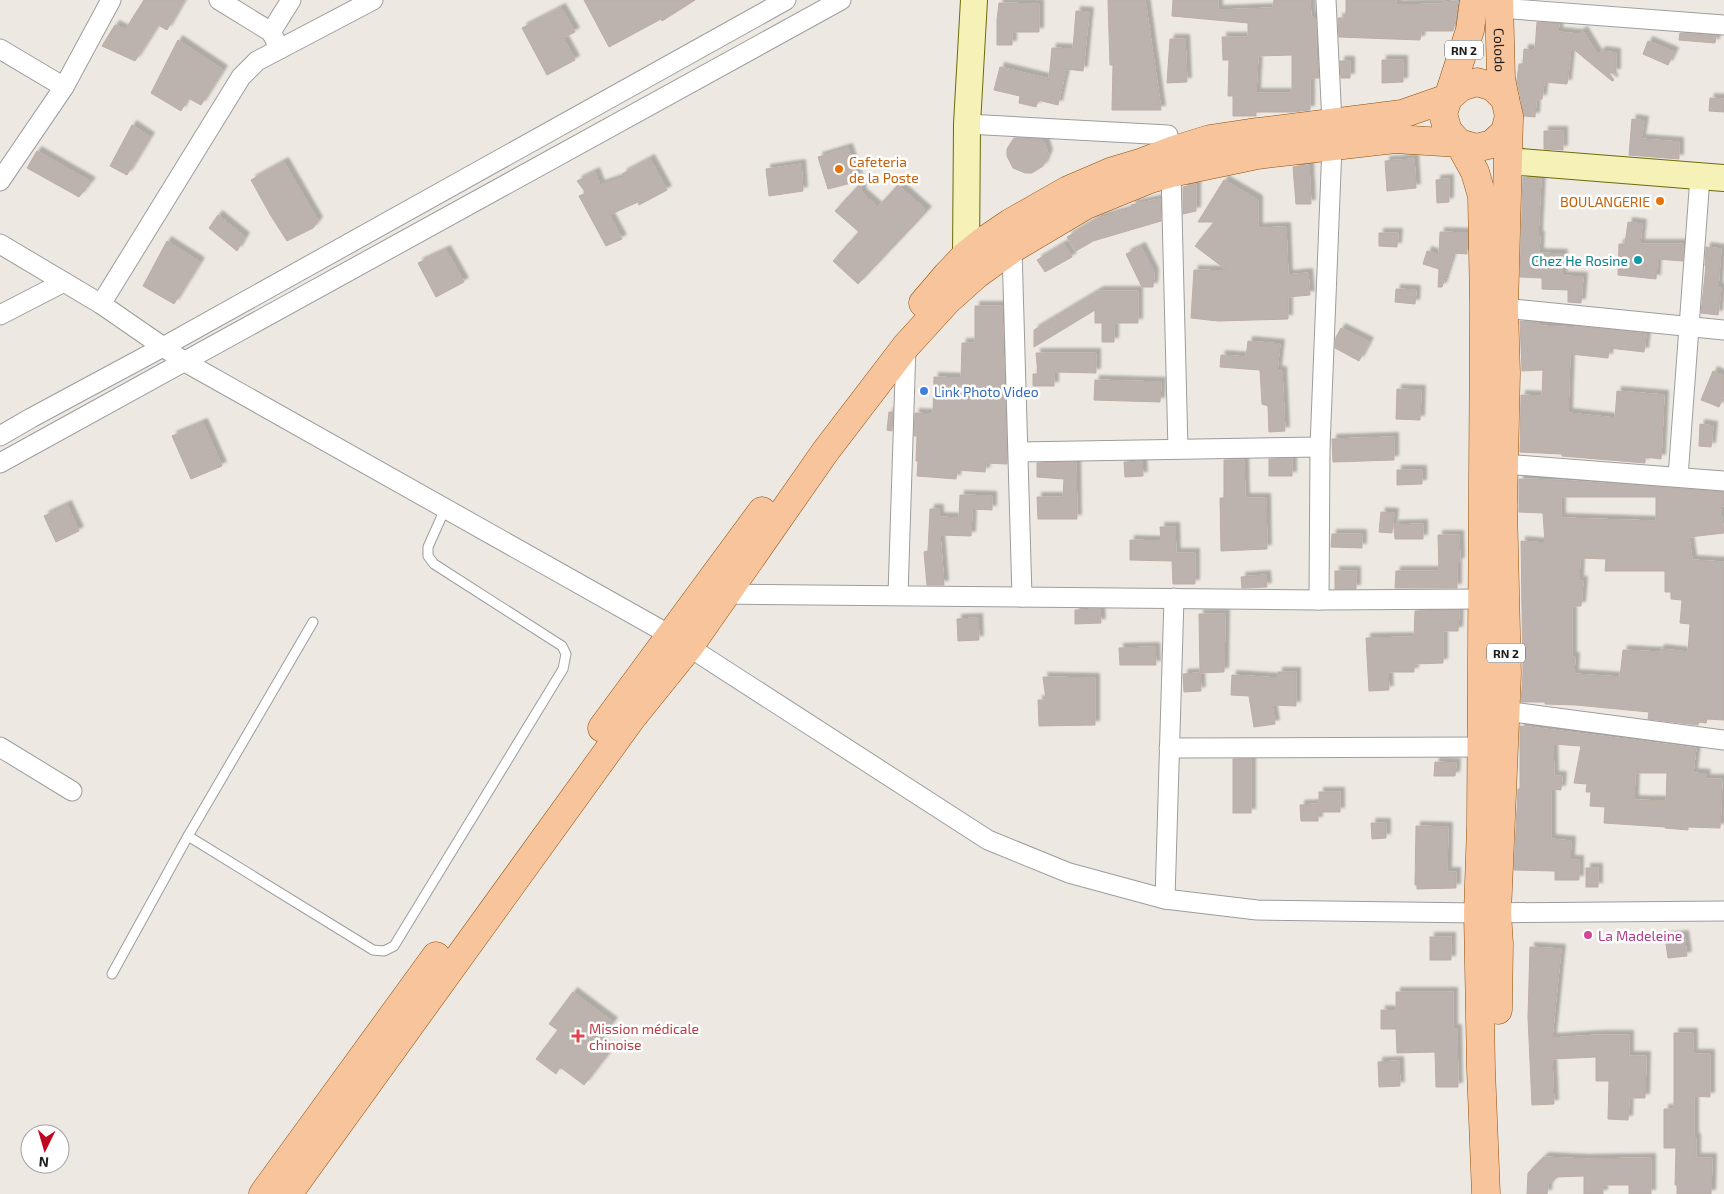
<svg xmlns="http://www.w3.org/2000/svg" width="1724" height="1194" font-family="'Exo 2',sans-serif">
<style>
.building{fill:#bdb3ae;stroke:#beada5;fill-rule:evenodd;filter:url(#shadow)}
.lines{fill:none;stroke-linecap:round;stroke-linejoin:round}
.lane-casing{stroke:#9d9d9d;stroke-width:11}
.street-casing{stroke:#9d9d9d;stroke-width:21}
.secondary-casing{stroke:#6d6b09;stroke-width:28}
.primary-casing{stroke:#8e4f06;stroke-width:29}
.lane{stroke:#fff;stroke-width:9}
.street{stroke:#fff;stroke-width:19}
.secondary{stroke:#f6f1b6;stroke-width:26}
.primary{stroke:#f8c49c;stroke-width:28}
.food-dot{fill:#e8710a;stroke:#fff;stroke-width:2}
.culture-dot{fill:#0f9aa8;stroke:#fff;stroke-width:2}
.shop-dot{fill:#3f7fe0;stroke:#fff;stroke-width:2}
.hotel-dot{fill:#d1479c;stroke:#fff;stroke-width:2}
.health-dot{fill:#e0444e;stroke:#fff;stroke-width:2}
.labels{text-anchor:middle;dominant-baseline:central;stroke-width:5;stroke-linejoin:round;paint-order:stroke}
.shield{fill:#fff;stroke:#606060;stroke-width:1}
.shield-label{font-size:12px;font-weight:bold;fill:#1c1c1c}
.street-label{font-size:14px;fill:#1c1c1c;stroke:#fff}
.food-label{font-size:14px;fill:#c56008;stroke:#fff;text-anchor:start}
.culture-label{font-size:14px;fill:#0d838f;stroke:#fff;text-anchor:end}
.shop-label{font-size:14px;fill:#366cbe;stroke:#fff;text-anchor:start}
.hotel-label{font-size:14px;fill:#b23c85;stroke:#fff;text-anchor:start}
.health-label{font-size:14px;fill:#be3a42;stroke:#fff;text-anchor:start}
</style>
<defs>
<filter id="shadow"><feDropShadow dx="4.5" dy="-4.5" stdDeviation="1" flood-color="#0004"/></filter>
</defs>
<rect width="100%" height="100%" fill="#ede8e2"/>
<g class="building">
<polygon points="144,0 184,0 167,30 158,25 135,61 102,46 115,25 125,30"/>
<polygon points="584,0 695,0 662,21 661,19 609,47"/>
<polygon points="1108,0 1145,0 1161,110 1112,110 1113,65 1110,65"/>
<path d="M1173,0h45v10l55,-2 1,-8h36l1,17 5,1v43h2l1,17h-9v32l-18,2h-36v4h-23v-20h-5l1,-36h-6l-1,-23h26v-14l-76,-7zM1292,55v38h-36l2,-37z"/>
<polygon points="1346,0 1396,0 1396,5 1442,4 1442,2 1458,1 1453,31 1421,31 1420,40 1339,37 1338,18 1346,18"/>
<polygon points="999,3 1039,4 1039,32 1012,32 1012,45 997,45 997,20"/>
<polygon points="561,8 575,32 563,38 575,60 547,75 522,28"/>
<polygon points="1076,11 1089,12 1083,71 1066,69 1058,105 1038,100 1036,107 1019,103 1020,96 994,90 1000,67 1049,79 1052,48 1073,49"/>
<polygon points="1537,22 1559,24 1558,32 1578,34 1583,31 1598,55 1601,51 1616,53 1616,73 1609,73 1614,80 1612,81 1571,47 1567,84 1544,82 1542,99 1536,99 1535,117 1524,116 1517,80 1519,64 1523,64 1524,49 1535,50"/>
<polygon points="1680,33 1716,36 1715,43 1679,40"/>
<polygon points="1170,39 1185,39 1187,82 1167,83"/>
<polygon points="178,40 223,70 201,105 188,98 181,111 151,93"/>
<polygon points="1648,41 1674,52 1668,65 1643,54"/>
<polygon points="1382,60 1403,60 1403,82 1382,83"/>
<polygon points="1340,61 1350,61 1350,78 1341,78"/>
<polygon points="1710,98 1724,99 1724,112 1709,111"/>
<polygon points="1632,119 1644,121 1641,139 1679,142 1679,159 1629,155"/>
<polygon points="132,125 150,137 127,175 110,166"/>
<polygon points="1544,131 1563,131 1563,150 1544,149"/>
<polygon points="1014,138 1042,139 1044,141 1048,154 1043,166 1032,173 1025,173 1013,168 1007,156 1007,149"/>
<polygon points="848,148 859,181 828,189 818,157"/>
<polygon points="37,151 91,182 79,197 27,168"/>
<polygon points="650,159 667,190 639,205 638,202 609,215 622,239 606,246 579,196 586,193 577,181 595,172 600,185 624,177 622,174"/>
<polygon points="1414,159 1416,188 1387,191 1385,161"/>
<polygon points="284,162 318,221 313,228 287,241 271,216 251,180"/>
<polygon points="801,164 803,191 769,196 766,169"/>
<polygon points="1309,165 1311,204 1296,204 1293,167"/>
<polygon points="1523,177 1541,179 1538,236 1540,236 1539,253 1563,254 1562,276 1583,277 1581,303 1568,302 1568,290 1542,289 1542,278 1520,277"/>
<polygon points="1449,179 1449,202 1437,203 1436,180"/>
<polygon points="1224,180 1258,200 1258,228 1286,227 1288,275 1308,273 1310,295 1288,297 1288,319 1218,321 1191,318 1194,270 1228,271 1195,246 1214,222 1198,222"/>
<polygon points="860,184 862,193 878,207 898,185 927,211 858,284 833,261 859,232 835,211"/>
<polygon points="1196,184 1196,211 1183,214 1183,187"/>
<polygon points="1160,199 1161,221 1093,241 1076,251 1067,237 1097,219 1132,209 1131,205"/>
<polygon points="218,215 245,237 237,251 209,228"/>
<polygon points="1628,222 1642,224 1640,244 1683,244 1683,261 1657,259 1656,279 1618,275 1619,244 1625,244"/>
<polygon points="1440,232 1467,233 1467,254 1453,253 1442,287 1438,287 1439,269 1423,264 1427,251 1439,255"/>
<polygon points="1379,233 1398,233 1397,247 1379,246"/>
<polygon points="167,241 200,262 174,304 143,286"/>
<polygon points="1064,244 1072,257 1045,272 1037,260"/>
<polygon points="1141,247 1154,273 1153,287 1142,287 1126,254"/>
<polygon points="1706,247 1721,249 1718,288 1721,288 1718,315 1701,313 1706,266 1705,266"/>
<polygon points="446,250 464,282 436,297 418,263"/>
<polygon points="1396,289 1416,290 1415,304 1395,302"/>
<polygon points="1099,291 1138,291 1138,323 1114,323 1114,342 1102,342 1102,323 1095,323 1095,310 1034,347 1034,330"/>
<polygon points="975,306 1002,306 1007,464 986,463 985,472 957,470 956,479 917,476 918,461 916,461 917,436 914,436 915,413 933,414 934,377 961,378 962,343 975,343"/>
<polygon points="1520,321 1539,323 1539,326 1576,328 1576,326 1646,334 1644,352 1609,348 1608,358 1570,354 1568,413 1615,418 1617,391 1664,395 1661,459 1645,457 1645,463 1562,456 1562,454 1520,452 1521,395 1542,396 1543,370 1522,371"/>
<polygon points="1341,328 1369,342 1359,361 1335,348 1336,337"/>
<polygon points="1248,341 1280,344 1277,371 1282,371 1285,431 1269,432 1268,406 1262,404 1260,370 1220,367 1221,355 1246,357"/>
<polygon points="1036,353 1096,353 1096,373 1054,372 1054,386 1033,386 1033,374 1038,374"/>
<polygon points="1713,371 1724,376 1724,395 1719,407 1701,400"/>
<polygon points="1095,380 1161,382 1160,402 1094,400"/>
<polygon points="1397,389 1421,390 1420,420 1396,419"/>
<polygon points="889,412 893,412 892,431 887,430"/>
<polygon points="203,423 222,466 191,479 172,436"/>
<polygon points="1700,424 1713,426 1711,447 1699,446"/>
<polygon points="1394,437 1394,460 1333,462 1332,439"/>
<rect x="1269" y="459" width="23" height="17"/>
<polygon points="1224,460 1244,460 1245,498 1266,498 1267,549 1221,551 1220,498 1224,498"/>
<polygon points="1142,461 1143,476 1125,477 1124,462"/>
<polygon points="1076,462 1077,519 1038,519 1037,497 1063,497 1064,479 1037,477 1037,463"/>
<polygon points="1397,470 1422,470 1422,484 1397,485"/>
<path d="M1519,479l40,1 165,12v14l-4,-1 4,28 -35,4 3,23 32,2v158l-17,-1 -1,4 -7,-1 -1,3 -50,-6 1,-7 -73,-7 -31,-1v-2h-24l2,-28 -2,-133 24,2 -2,-30 -24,-1zM1561,497h95v24l-95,-3zM1580,558l26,1 -1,12h60v21h6v7l11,1 -2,23 10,1 -2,28 -28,-3 -1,3 -36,-2 -3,27 -46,-3 1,-17h-3v-51h9l2,-25h-4z"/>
<polygon points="960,495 992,496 992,510 972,509 971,536 940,535 944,585 927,585 924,552 928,551 930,509 939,509 939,517 959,518"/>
<polygon points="67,505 79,531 56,542 44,516"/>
<polygon points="1381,512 1394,513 1392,533 1379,532"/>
<polygon points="1423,524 1423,539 1395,539 1394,525"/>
<polygon points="1160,527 1175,527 1176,553 1195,553 1195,584 1173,584 1172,561 1130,560 1130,540 1161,541"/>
<polygon points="1332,534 1362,534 1362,548 1331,547"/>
<polygon points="1438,535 1459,535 1460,562 1457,562 1457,588 1395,588 1396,571 1439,571"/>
<rect x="1335" y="571" width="21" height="18"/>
<polygon points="1266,575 1267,587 1242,588 1241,577"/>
<polygon points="1100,609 1101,623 1075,624 1075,610"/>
<polygon points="1459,610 1458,631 1443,631 1443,663 1414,664 1414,672 1388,672 1389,690 1369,691 1366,638 1414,637 1415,611"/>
<polygon points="1199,614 1225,614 1224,672 1200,673"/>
<polygon points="978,618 979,640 958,641 957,619"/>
<polygon points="1155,647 1156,665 1120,665 1119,648"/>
<polygon points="1278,672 1296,672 1296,706 1272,705 1275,724 1254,727 1249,696 1231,695 1232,675 1278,678"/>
<polygon points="1200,673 1201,691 1184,692 1183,674"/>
<polygon points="1043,677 1095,678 1095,725 1039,726 1038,700 1046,700"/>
<path d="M1520,726l176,22 -3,25 13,1 -1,5h17l-2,49 -32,-1v3l-23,-2v-1l-61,-4 1,-16 -15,-1 1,-14h-5l1,-8 -13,-1 7,-37 -28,-2 1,32h8l-1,14 -10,-1v50l20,2 -1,19h9v20h-24v-9l-41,-1 4,-81h2zM1635,773h32l-1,28 -32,-1z"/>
<rect x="1233" y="759" width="18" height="54"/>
<polygon points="1435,762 1456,763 1455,776 1434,776"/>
<rect x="1319" y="792" width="21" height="20"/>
<polygon points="1318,804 1318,821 1301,821 1300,805"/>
<polygon points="1371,823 1386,823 1386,838 1372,839"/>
<polygon points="1416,826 1448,827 1447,872 1456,872 1456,888 1417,889 1417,885 1415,885"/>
<rect x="1586" y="868" width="12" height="19"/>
<polygon points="1684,935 1687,956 1668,958 1665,937"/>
<rect x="1430" y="937" width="21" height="23"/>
<polygon points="1530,947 1561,949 1552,1038 1598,1035 1629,1035 1629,1056 1646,1056 1645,1098 1629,1098 1628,1120 1608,1119 1609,1081 1596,1081 1596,1057 1552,1059 1554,1104 1532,1105 1528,1017"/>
<polygon points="573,992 613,1022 599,1041 611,1050 584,1085 560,1067 556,1074 536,1059 558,1030 549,1024"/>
<polygon points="1396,992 1453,992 1453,1029 1457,1029 1458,1087 1436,1087 1435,1052 1397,1053 1396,1029 1381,1029 1381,1010 1396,1011"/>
<polygon points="1674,1033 1693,1033 1693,1054 1710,1054 1710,1097 1694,1096 1694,1138 1696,1138 1696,1158 1712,1158 1711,1194 1677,1194 1677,1185 1675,1185 1676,1148 1664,1148 1664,1109 1674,1109"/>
<polygon points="1399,1061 1400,1086 1379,1087 1378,1062"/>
<polygon points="1544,1157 1584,1159 1651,1158 1651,1194 1629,1194 1629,1185 1603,1185 1603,1194 1584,1194 1584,1176 1557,1177 1548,1186 1547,1194 1527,1194 1528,1173"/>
</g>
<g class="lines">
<defs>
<g id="lane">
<polyline points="188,836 373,950 384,951 394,946 563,669 566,654 562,646 434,564 428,556 428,547 445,509"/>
<polyline points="112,974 188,836 313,622"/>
</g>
<g id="street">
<polyline points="219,0 271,32 280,49"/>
<polyline points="1326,0 1332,123"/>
<polyline points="1499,8 1724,25"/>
<polyline points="271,32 291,0"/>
<polyline points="0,49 64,87"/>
<polyline points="967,124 1168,135 1171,151"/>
<polyline points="1171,173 1178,449"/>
<polyline points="0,181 64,87 111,0"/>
<polyline points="0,244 101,304 185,362 670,635"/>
<polyline points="1012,249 1022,597"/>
<polyline points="101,304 241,77 257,61 373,0"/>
<polyline points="1504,308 1724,330"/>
<polyline points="0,315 64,282"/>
<polyline points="0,436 31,418 163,347 786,0"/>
<polyline points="1019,452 1320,447"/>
<polyline points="0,463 841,0"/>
<polyline points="1504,464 1724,481"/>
<polyline points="1678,477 1700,177"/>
<polyline points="719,594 1319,600 1483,599"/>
<polyline points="898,595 906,346"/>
<polyline points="1319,600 1320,447 1332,146"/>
<polyline points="689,647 988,840 1069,873 1165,899 1257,910 1478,913 1724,911"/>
<polyline points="1505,711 1724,740"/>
<polyline points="0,747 72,791"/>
<polyline points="1169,748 1481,747"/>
<polyline points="1165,899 1174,598"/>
</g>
<g id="secondary">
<polyline points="1508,161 1724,178"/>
<polyline points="966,255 967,124 974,0"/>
</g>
<g id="primary">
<path id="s1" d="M1499,0l2,78 4,21"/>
<polyline points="923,303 947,275 966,255 982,242 1010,223 1068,190 1110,172 1140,163 1171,151 1210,139 1250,133 1402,114 1448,98 1470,30 1474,0"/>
<polyline points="602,728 762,511"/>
<polyline points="1498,1010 1499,944 1497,913 1507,674 1503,506 1506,373 1504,308 1509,119"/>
<polyline points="263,1194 436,956"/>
<polyline points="288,1194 631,719 689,647 825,452 906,346 947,301 976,275 1012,249 1086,205 1150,179 1171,173 1257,155 1395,139 1459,143 1476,148 1492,144 1505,132 1509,116 1505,99 1493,87 1477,82 1461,87 1448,98 1443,114 1448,131 1459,143 1475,172 1482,196 1484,306 1481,826 1478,913 1481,1069 1486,1194"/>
</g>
</defs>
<use href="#lane" class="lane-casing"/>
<use href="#street" class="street-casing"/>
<use href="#secondary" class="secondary-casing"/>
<use href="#primary" class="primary-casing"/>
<use href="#lane" class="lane"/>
<use href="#street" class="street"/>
<use href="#secondary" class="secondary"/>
<use href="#primary" class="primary"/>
</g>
<g class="food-dot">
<circle cx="839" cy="169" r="5"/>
<circle cx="1660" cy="201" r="5"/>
</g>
<circle class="culture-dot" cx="1638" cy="260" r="5"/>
<circle class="shop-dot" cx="924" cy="391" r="5"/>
<circle class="hotel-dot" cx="1588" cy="935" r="5"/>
<path class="health-dot" d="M575.5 1028.5h5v5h5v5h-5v5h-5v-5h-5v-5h5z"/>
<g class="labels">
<g class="shield">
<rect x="1445" y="40.5" width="38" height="19" rx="4"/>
<rect x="1487" y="643.5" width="38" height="19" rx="4"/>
</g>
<g class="shield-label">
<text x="1464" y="50">RN 2</text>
<text x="1506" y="653">RN 2</text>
</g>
<g class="street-label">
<text stroke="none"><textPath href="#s1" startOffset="50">Colodo</textPath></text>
</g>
<g class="food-label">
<text x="849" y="161">Cafeteria<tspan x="849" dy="16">de la Poste</tspan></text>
<text x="1650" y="201" text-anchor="end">BOULANGERIE</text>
</g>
<g class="culture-label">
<text x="1628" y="260">Chez He Rosine</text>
</g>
<g class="shop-label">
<text x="934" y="391">Link Photo Video</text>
</g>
<g class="hotel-label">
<text x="1598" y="935">La Madeleine</text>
</g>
<g class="health-label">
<text x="589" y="1028">Mission médicale<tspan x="589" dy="16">chinoise</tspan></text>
</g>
</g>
<g transform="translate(45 1149) rotate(185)"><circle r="24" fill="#ffffff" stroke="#a4a4a4"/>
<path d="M0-4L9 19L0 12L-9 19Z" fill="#c00820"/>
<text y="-8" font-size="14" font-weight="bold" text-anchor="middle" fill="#1c1c1c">N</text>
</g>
</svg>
